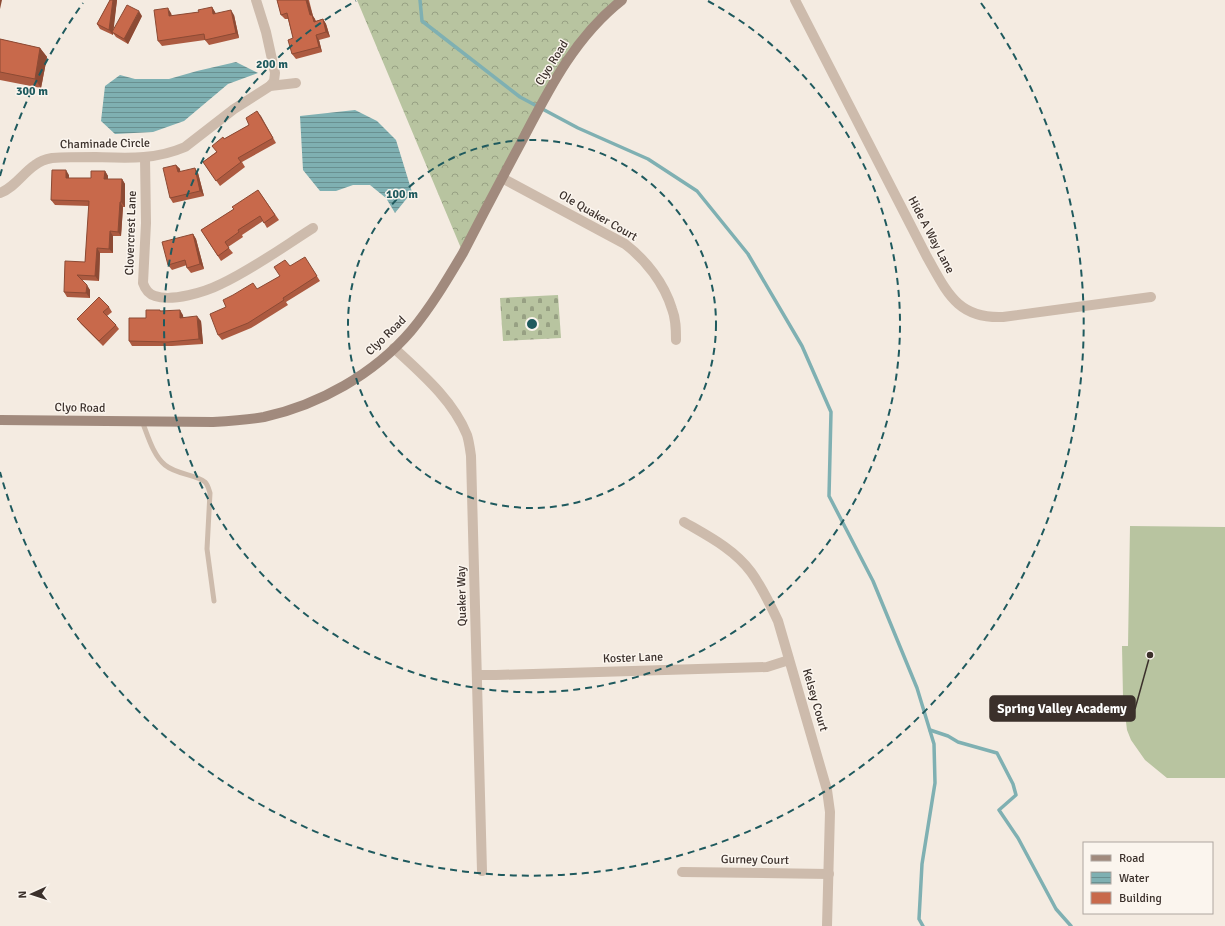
<svg xmlns="http://www.w3.org/2000/svg" width="1225" height="926" font-family="Signika,sans-serif">
<style>
.forest{fill:url(#forest-crowns)}
.cemetery{fill:url(#cemetery-stones)}
.pitch{fill:#b8c4a0}
.water{fill:url(#water-rules)}
.lines{fill:none;stroke-linecap:round;stroke-linejoin:round}
.stream{stroke:#7fb0b2;stroke-width:3.5}
.lane{stroke:#cdbbac;stroke-width:5}
.street{stroke:#cdbbac;stroke-width:10}
.secondary{stroke:#a18a7d;stroke-width:10}
.wall{fill:#ac5a40}
.shaded-wall{fill:#8c4a34}
.building{fill:#c8694b;stroke:#8c4a34}
.ring{fill:none;stroke:#1f5a5e;stroke-width:2;stroke-dasharray:7 5}
.labels{text-anchor:middle;dominant-baseline:central;stroke-width:3;stroke-linejoin:round;paint-order:stroke}
.street-label{font-size:12px;fill:#3b302b;stroke:#fbf5ee}
.centre{fill:#1f5a5e;stroke:#fbf5ee;stroke-width:2}
.ring-label{font-size:12px;text-anchor:middle;font-weight:bold;fill:#1f5a5e;stroke:#fbf5ee;stroke-width:3;stroke-linejoin:round;paint-order:stroke}
.leader{fill:none;stroke:#3b302b;stroke-width:1.5}
.callout-dot{fill:#3b302b;stroke:#fbf5ee;stroke-width:1.5}
.callout{fill:#3b302b;stroke:#3b302b;stroke-width:1.5}
.callout-label{font-size:13px;text-anchor:middle;font-weight:bold;fill:#fff}
</style>
<defs>
<pattern id="forest-crowns" width="20" height="18" patternUnits="userSpaceOnUse"><rect width="20" height="18" fill="#b8c4a0"/><path d="M2 6a3 3 0 1 1 6 0M12 15a3 3 0 1 1 6 0" fill="none" stroke="#97a083"/></pattern>
<pattern id="cemetery-stones" width="16" height="16" patternUnits="userSpaceOnUse"><rect width="16" height="16" fill="#b8c4a0"/><path d="M2 7V4a2 2 0 0 1 4 0v3zM10 15v-3a2 2 0 0 1 4 0v3z" fill="#97a083"/></pattern>
<pattern id="water-rules" width="6" height="5" patternUnits="userSpaceOnUse"><rect width="6" height="5" fill="#7fb0b2"/><path d="M0 2.5h6" fill="none" stroke="#699091"/></pattern>
</defs>
<rect width="100%" height="100%" fill="#f4ebe1"/>
<polygon class="forest" points="357,0 622,0 574,50 463,253"/>
<polygon class="cemetery" points="558,295 561,338 503,341 500,298"/>
<polygon class="pitch" points="1130,526 1225,527 1225,778 1167,778 1145,760 1131,740 1127,730 1123,697 1122,646 1128,646"/>
<g class="water">
<polygon points="236,62 258,73 228,84 184,121 153,132 115,134 101,121 105,86 120,75 135,79 169,79 197,71"/>
<polygon points="355,110 377,121 396,140 412,192 395,213 386,198 370,185 353,185 336,191 320,191 303,170 300,116"/>
</g>
<g class="lines">
<g class="stream">
<polyline points="420,0 422,21 520,97 578,128 648,159 697,191 748,254 802,346 831,412 829,496 873,581 917,688 934,744 935,783 922,864 919,919 923,926"/>
<polyline points="930,730 948,736 958,742 997,753 1013,784 1016,795 999,810 1018,838 1056,909 1071,926"/>
</g>
<path class="lane" d="M142,421c6,15 11,34 23,44 12,10 31,9 40,17 3,3 4,8 5,11l-3,56 7,52"/>
<g class="street">
<polyline points="256,0 266,32 275,73 274,81 270,86"/>
<path d="M795,0l132,257c20,35 30,62 76,60l148,-20"/>
<path d="M145,158l1,65 -3,60c2,6 5,11 12,13 17,6 50,-4 66,-12 32,-15 62,-37 92,-56"/>
<path d="M502,178l123,66c21,16 39,39 47,65 4,10 4,20 4,31"/>
<path d="M0,193c14,-5 23,-20 35,-28 5,-4 11,-6 17,-7 15,-1 29,-1 44,-1 31,1 59,3 89,-10l49,-38 36,-23 26,-3"/>
<path d="M394,348c27,25 59,52 73,87 2,6 3,14 4,21l11,415"/>
<path d="M684,522c24,14 50,27 67,50 11,15 19,32 27,49l49,169 3,22 -3,114"/>
<polyline points="477,675 496,675 767,667 789,660"/>
<polyline points="682,872 829,874"/>
</g>
<path class="secondary" d="M0,420l213,2c17,-1 34,-2 51,-5 55,-12 110,-43 147,-86 20,-24 36,-51 52,-78 20,-39 40,-77 61,-116 26,-50 52,-101 98,-137"/>
</g>
<g class="wall">
<polygon points="110,0 117,0 113,30 142,16 128,44 116,37 113,33 113,35 100,29 97,24"/>
<polygon points="277,0 309,0 313,16 316,21 323,19 326,24 330,37 319,40 322,52 296,59 292,54 293,38 288,19 285,19 281,15"/>
<polygon points="212,7 215,12 216,14 234,15 239,38 209,45 205,40 162,46 158,41 171,13 172,16 199,12"/>
<polygon points="0,39 40,48 47,57 41,88 0,80"/>
<polygon points="257,111 276,143 242,162 245,167 220,186 203,162 216,152 224,139 249,125"/>
<polygon points="176,165 180,169 180,172 198,173 204,196 173,203 170,198"/>
<polygon points="105,171 108,176 108,179 122,179 125,184 125,207 123,207 121,236 113,236 113,253 100,253 99,281 82,280 90,290 90,298 67,297 64,292 85,262 89,206 55,205 51,200 69,175 69,178 91,178"/>
<polygon points="258,190 279,220 267,228 263,221 242,235 243,237 228,247 233,253 221,261 201,230 234,209"/>
<polygon points="193,234 196,239 204,269 191,273 187,268 187,265 172,270 168,265"/>
<polygon points="308,262 320,281 286,302 288,305 251,328 222,340 218,335 226,307 258,289 280,276 290,266"/>
<polygon points="109,307 112,312 107,316 116,325 119,329 103,346 81,324 77,319"/>
<polygon points="160,311 183,315 183,317 201,321 203,344 172,346 132,346 129,341 146,318"/>
</g>
<g class="shaded-wall">
<polygon points="0,0 2,0 0,9"/>
<polygon points="113,0 117,0 113,35 109,30"/>
<polygon points="306,0 308,0 313,16 315,19 317,27 314,22 310,15"/>
<polygon points="212,7 215,12 217,19 213,14"/>
<polygon points="168,8 171,13 172,21 169,16"/>
<polygon points="231,10 234,15 239,38 236,33"/>
<polygon points="139,11 142,16 128,44 124,39"/>
<polygon points="323,19 326,24 330,37 326,32"/>
<polygon points="316,35 319,40 322,52 319,47"/>
<polygon points="40,48 47,57 41,88 35,79"/>
<polygon points="257,111 261,116 276,143 273,138"/>
<polygon points="176,165 180,169 181,177 178,172"/>
<polygon points="195,168 198,173 204,196 200,191"/>
<polygon points="66,170 69,175 69,183 66,178"/>
<polygon points="105,171 108,176 108,184 104,179"/>
<polygon points="122,179 125,184 125,207 121,202"/>
<polygon points="120,202 123,207 121,236 118,232"/>
<polygon points="110,231 113,236 113,253 109,249"/>
<polygon points="193,234 196,239 204,269 200,264"/>
<polygon points="97,248 100,253 99,281 95,276"/>
<polygon points="87,285 90,290 90,298 86,293"/>
<polygon points="180,310 183,315 184,323 180,318"/>
<polygon points="197,316 201,321 203,344 199,339"/>
</g>
<g class="building">
<polygon points="110,0 113,0 109,30 97,24"/>
<polygon points="277,0 306,0 310,15 312,15 314,22 323,19 326,32 316,35 319,47 292,54 288,40 293,38 287,13 281,15"/>
<polygon points="127,5 139,11 124,39 112,32"/>
<polygon points="212,7 213,14 231,10 236,33 205,40 204,34 158,41 154,10 168,8 169,16 199,12 198,10"/>
<polygon points="0,39 40,48 35,79 0,72"/>
<polygon points="257,111 273,138 238,158 241,162 216,181 203,162 217,152 212,146 223,137 224,139 249,125 246,118"/>
<polygon points="176,165 178,172 195,168 200,191 170,198 163,168"/>
<polygon points="52,170 66,170 66,178 91,178 91,171 105,171 104,179 122,179 121,202 120,202 118,232 110,231 109,249 97,248 95,276 77,275 87,285 86,293 64,292 65,261 85,262 89,201 51,200"/>
<polygon points="258,190 275,215 264,223 260,216 238,230 239,232 225,242 229,248 218,256 201,230 234,209 232,207"/>
<polygon points="193,234 200,264 187,268 185,260 168,265 162,242"/>
<polygon points="305,257 317,276 283,298 284,300 248,323 218,335 210,314 226,307 223,300 233,295 253,283 257,289 280,276 274,267 285,260 290,266"/>
<polygon points="99,297 109,307 103,312 116,325 99,341 77,319"/>
<polygon points="146,310 160,310 160,311 180,310 180,318 197,316 199,339 168,342 129,341 129,318 146,318"/>
</g>
<g class="ring">
<circle cx="532" cy="324" r="184"/>
<path d="M708 1A368 368 0 1 1 356 1"/>
<path d="M0 176A552 552 0 0 1 83 3M981 3A552 552 0 1 1 0 472"/>
</g>
<g class="labels">
<g class="street-label">
<text transform="translate(552 63) rotate(-58)">Clyo Road</text>
<text transform="translate(105 144) rotate(-1)">Chaminade Circle</text>
<text transform="translate(598 216) rotate(30)">Ole Quaker Court</text>
<text transform="translate(131 233) rotate(-88)">Clovercrest Lane</text>
<text transform="translate(931 235) rotate(62)">Hide A Way Lane</text>
<text transform="translate(386 336) rotate(-44)">Clyo Road</text>
<text transform="translate(80 408) rotate(1)">Clyo Road</text>
<text transform="translate(462 596) rotate(-91)">Quaker Way</text>
<text transform="translate(633 658) rotate(-2)">Koster Lane</text>
<text transform="translate(815 700) rotate(74)">Kelsey Court</text>
<text transform="translate(755 860) rotate(1)">Gurney Court</text>
</g>
</g>
<circle cx="532" cy="324" r="6" class="centre"/>
<g class="ring-label">
<text x="272" y="68">200 m</text>
<text x="32" y="95">300 m</text>
<text x="402" y="198">100 m</text>
</g>
<path class="leader" d="M1150 655L1135 709"/>
<circle class="callout-dot" cx="1150" cy="655" r="4"/>
<rect class="callout" x="990" y="696" width="145" height="25" rx="4"/>
<g class="callout-label">
<text x="1062" y="713">Spring Valley Academy</text>
</g>
<rect x="1083" y="842" width="130" height="72" fill="#fbf5ee" stroke="#aea6a0"/>
<rect x="1091" y="855" width="20" height="6" fill="#a18a7d" stroke="#aea6a0"/>
<text x="1119" y="862" font-size="12" fill="#3b302b">Road</text>
<rect x="1091" y="872" width="20" height="12" fill="url(#water-rules)" stroke="#aea6a0"/>
<text x="1119" y="882" font-size="12" fill="#3b302b">Water</text>
<rect x="1091" y="892" width="20" height="12" fill="#c8694b" stroke="#aea6a0"/>
<text x="1119" y="902" font-size="12" fill="#3b302b">Building</text>
<g transform="translate(32 894) rotate(267)" stroke="#fbf5ee" stroke-width="3" paint-order="stroke">
<path d="M0-3L7 15L0 10L-7 15Z" fill="#3b302b"/>
<text y="-6" font-size="11" font-weight="bold" text-anchor="middle" fill="#3b302b">N</text>
</g>
</svg>
